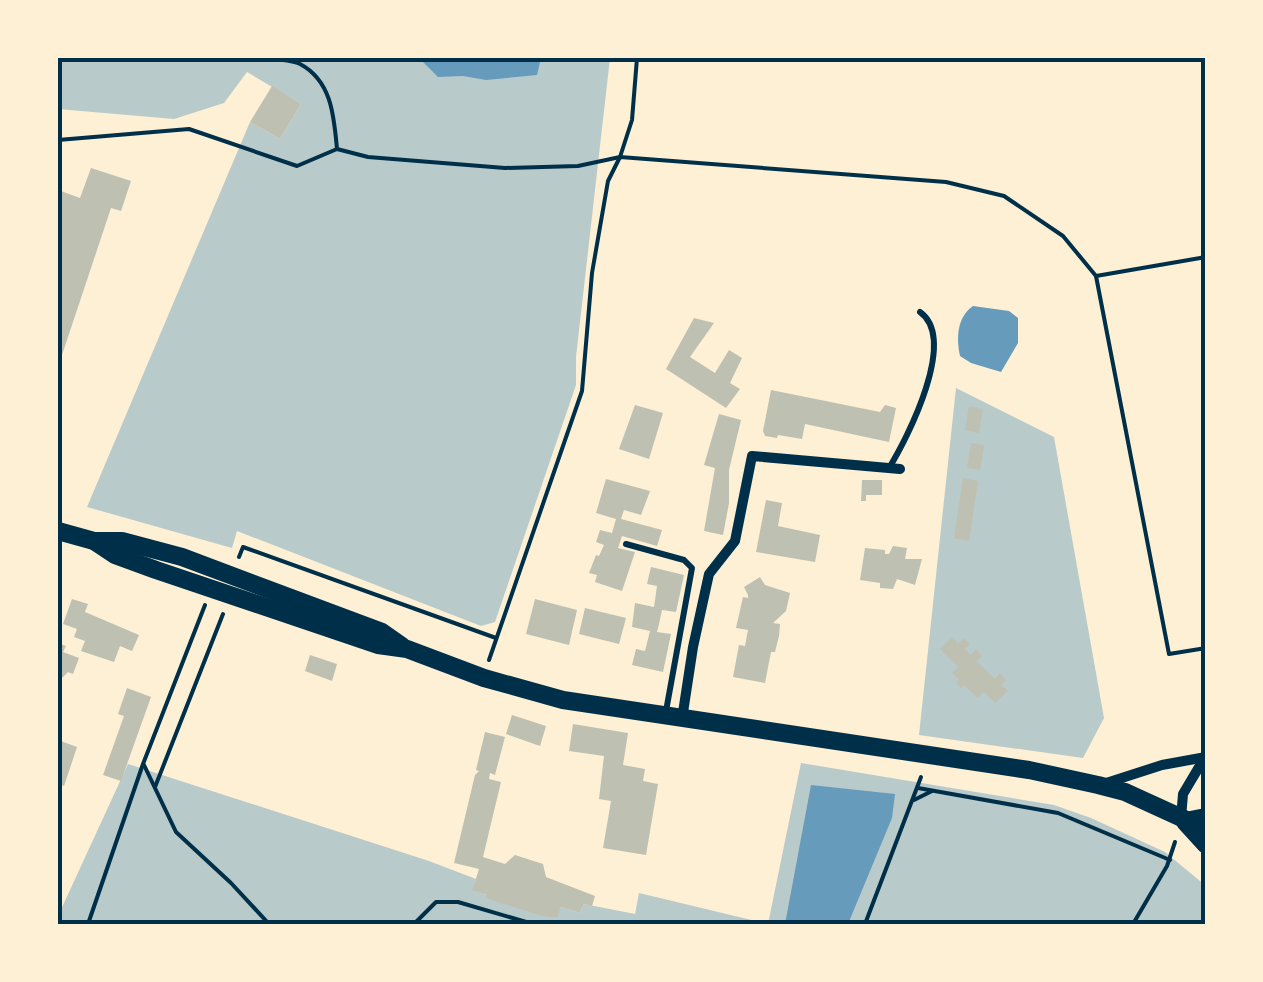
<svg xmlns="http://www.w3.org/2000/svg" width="1263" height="982" font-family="'Titillium Web',sans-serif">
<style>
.green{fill:#b9caca}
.water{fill:#669bbc}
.building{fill:#bec0b2}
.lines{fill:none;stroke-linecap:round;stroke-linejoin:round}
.path{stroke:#003049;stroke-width:4}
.service{stroke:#003049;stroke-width:6}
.minor{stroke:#003049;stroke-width:10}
.tertiary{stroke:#003049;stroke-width:18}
.neatline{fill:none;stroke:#003049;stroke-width:4}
</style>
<rect width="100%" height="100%" fill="#fdf0d5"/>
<g class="green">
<polygon points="58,58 610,58 576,357 576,385 495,622 481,626 237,531 232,548 87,507 250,122 280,139 301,104 247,72 224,103 174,119 58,109"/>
<polygon points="956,388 1054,437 1104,718 1083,758 919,735"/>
<polygon points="801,763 1054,805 1091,818 1165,852 1206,886 1205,924 58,924 58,916 128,764 429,861 476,879 473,891 487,895 487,898 556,918 561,907 580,913 584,904 635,914 639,893 768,924"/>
</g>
<g class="water">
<polygon points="409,58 541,58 537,75 486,80 463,76 438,77 419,58"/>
<path d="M973,306l36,5 9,7v25l-17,29 -30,-9 -11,-7c-4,-18 -3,-39 13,-50z"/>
<polygon points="811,785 895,794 892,818 848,924 785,924"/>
</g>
<g class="building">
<polygon points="272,86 301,104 280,139 250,122"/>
<polygon points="91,168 131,181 121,211 111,208 58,367 58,190 80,198"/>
<polygon points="694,318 714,323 690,357 715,373 729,350 742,358 730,383 740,389 726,408 666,369"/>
<polygon points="771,390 880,412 885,405 896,408 889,442 805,424 802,439 778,435 777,438 765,436 763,431"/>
<polygon points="635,405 663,413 649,459 619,449"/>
<polygon points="969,406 983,409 979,433 965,430"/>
<polygon points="719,414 741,420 729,470 729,503 723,535 704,531 715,468 704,465"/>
<polygon points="971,443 984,445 980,470 967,468"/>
<polygon points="963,478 978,481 969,541 954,538"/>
<polygon points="606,479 650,491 641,515 624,510 621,519 662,530 657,546 622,536 618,548 635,552 622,591 595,582 597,575 589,573 596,555 599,556 604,545 596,542 600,530 612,533 616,519 596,513"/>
<polygon points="862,480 882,480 882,495 866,495 866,501 861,501"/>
<polygon points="766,500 782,503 778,526 820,535 815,562 756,552"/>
<polygon points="893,546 907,548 905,559 922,559 915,585 897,579 893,589 880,588 880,583 860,580 865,548 885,550 885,554 889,554"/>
<polygon points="651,567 684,575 676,612 662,610 659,624 657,632 671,634 663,672 632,665 636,649 645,651 650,631 632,627 635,603 654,607 657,586 647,584"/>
<polygon points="760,577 765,585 790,593 786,611 773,623 780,624 779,636 775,652 771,652 765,683 733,677 739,645 745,646 748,630 736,628 743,597 748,598 748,595 744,587"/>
<polygon points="72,599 88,604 85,612 139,635 132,651 120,646 114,662 81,651 85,641 74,637 77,629 63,624"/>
<polygon points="535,599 577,610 569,645 526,634"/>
<polygon points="585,608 626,618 619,644 579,634"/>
<polygon points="952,637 958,644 964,638 970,644 965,649 970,655 976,649 982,656 976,661 995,679 1000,673 1006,680 1001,685 1008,691 995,703 984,692 978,698 964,685 961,688 956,682 959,679 952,673 958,667 940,649"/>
<polygon points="58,643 66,646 63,652 79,658 73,674 68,672 58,682"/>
<polygon points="310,655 337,664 332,681 305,671"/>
<polygon points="127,688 151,697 121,781 103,775 124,716 118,714"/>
<polygon points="512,715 546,726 540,746 506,734"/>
<polygon points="573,724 628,733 623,765 645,769 643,781 658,784 646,855 603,848 611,801 599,799 604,756 569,751"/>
<polygon points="485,732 505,737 495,775 490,773 489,779 501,782 483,857 505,864 515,855 543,864 546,877 595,896 592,906 584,904 580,913 561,907 557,918 542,916 486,898 487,895 472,891 479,869 454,863 475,775 479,771 476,770"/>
<polygon points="58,740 77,747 64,786 58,784"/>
</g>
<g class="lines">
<g class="path">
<path d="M259,58c12,1 30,1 41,6 32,17 34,53 37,85"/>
<polyline points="58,140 189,129 297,166 337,149 368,157 505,168 578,166 620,157 946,182 1004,196 1063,236 1096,276"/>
<polyline points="1206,257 1096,276 1169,654 1206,648"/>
<polyline points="239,557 243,547 496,638"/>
<polyline points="489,660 582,391 592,273 608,181 620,157 632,120 637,58"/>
<polyline points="144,765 176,832 231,883 269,924"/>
<polyline points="155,787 223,614"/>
<polyline points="918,788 1058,813 1170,860"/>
<polyline points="914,800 932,791"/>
<polyline points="88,924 143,764 205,605"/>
<polyline points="414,924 436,902 458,902 533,924"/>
<polyline points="865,924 921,777"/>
<polyline points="1133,924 1167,866 1175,842"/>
</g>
<g class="service">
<path d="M889,468c19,-31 69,-129 31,-156"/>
<polyline points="626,544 684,560 692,568 666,711"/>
</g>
<g class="minor">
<polyline points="682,719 693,647 709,574 735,541 752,456 900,469"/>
<polyline points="1205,757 1183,794 1181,818 1206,813"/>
<polyline points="1100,785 1162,765 1206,757"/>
</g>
<g class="tertiary">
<polyline points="58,531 94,541 122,541 182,557 382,632 402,646"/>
<polyline points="94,541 115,555 156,570 378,645 407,649 484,678 563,700 1029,770 1098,785 1125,792 1206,829"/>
<polyline points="1185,822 1206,845"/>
</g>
</g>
<rect width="1263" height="982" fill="none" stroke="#fdf0d5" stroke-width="120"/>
<rect x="60" y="60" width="1143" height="862" class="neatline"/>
</svg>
